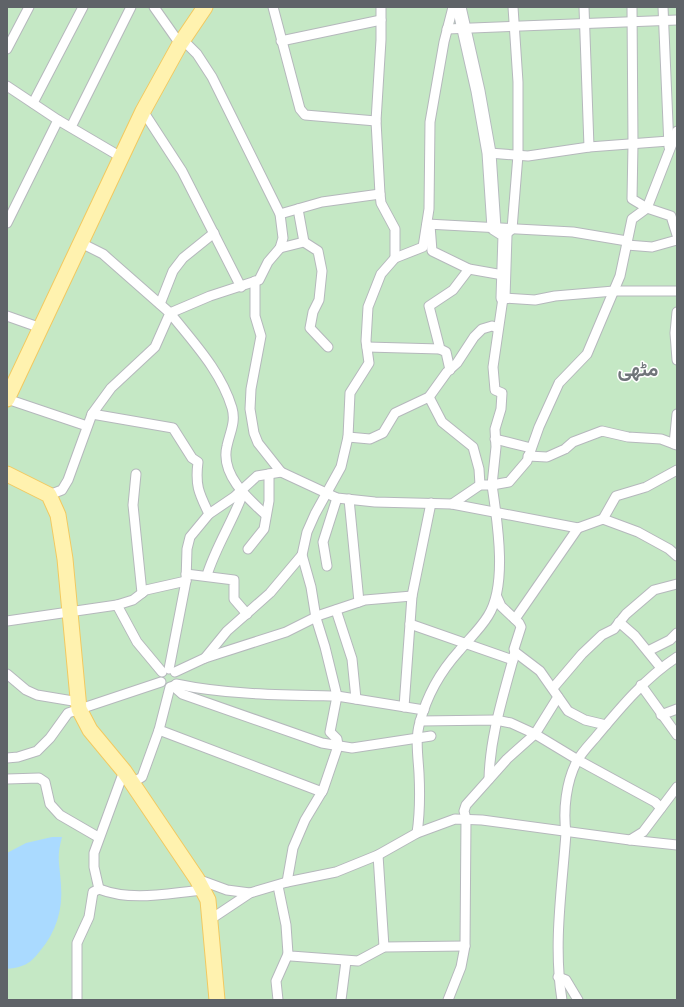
<svg xmlns="http://www.w3.org/2000/svg" width="684" height="1007" font-family="Roboto,Vazirmatn,sans-serif">
<style>
.green{fill:#c5e8c5}
.water{fill:#aadaff}
.lines{fill:none;stroke-linecap:round;stroke-linejoin:round}
.street-casing{stroke:#b5b8bc;stroke-width:11}
.secondary-casing{stroke:#b6babf;stroke-width:15}
.primary-casing{stroke:#f2c960;stroke-width:17}
.street{stroke:#fff;stroke-width:9}
.secondary{stroke:#fff;stroke-width:13}
.primary{stroke:#fff2af;stroke-width:15}
.labels{text-anchor:middle;dominant-baseline:central;stroke-width:3;stroke-linejoin:round;paint-order:stroke}
.town-label{font-size:20px;font-weight:bold;fill:#70757a;stroke:#fff}
</style>
<rect width="100%" height="100%" fill="#f1efe8"/>
<rect class="green" x="7" y="7" width="670" height="993"/>
<path class="water" d="M52,837h10c-6,22 -2,27 -1,48 2,25 -5,47 -21,66 -10,13 -16,16 -33,18v-116l19,-10z"/>
<g class="lines">
<defs>
<g id="street">
<polyline points="154,7 180,44"/>
<polyline points="273,7 300,109 305,115 376,121"/>
<polyline points="381,7 381,40 376,121 380,194 381,203 395,229 395,258"/>
<polyline points="584,7 589,147"/>
<polyline points="632,7 633,144 632,199 647,208 671,216 677,235"/>
<polyline points="663,7 669,147"/>
<polyline points="447,29 677,20"/>
<path d="M183,40l14,14 15,23 68,137 3,24 -3,10 -12,14 -9,18 -49,16 -40,17c23,29 51,58 62,95 4,14 -2,24 -5,38 -7,28 20,52 39,69"/>
<polyline points="281,41 381,20"/>
<polyline points="7,49 29,7"/>
<polyline points="7,86 58,120 121,157"/>
<polyline points="33,103 83,7"/>
<polyline points="143,111 182,171 241,287"/>
<polyline points="71,127 131,7"/>
<polyline points="489,153 528,156 589,147 669,141"/>
<polyline points="298,209 304,242"/>
<polyline points="280,214 322,202 380,194"/>
<polyline points="7,223 58,120"/>
<polyline points="427,224 573,232 627,241"/>
<polyline points="430,225 432,251 469,269 503,275"/>
<polyline points="505,235 512,229 518,155 518,82 513,7"/>
<polyline points="627,245 652,247 677,240"/>
<polyline points="280,248 304,242 318,251 322,271 319,300 313,312 310,328 328,347"/>
<polyline points="255,281 255,316 261,336 251,389 250,409 254,433 258,443 281,472 337,498 375,502 452,504 578,528 603,519 638,532 669,549 677,556"/>
<polyline points="160,304 173,271 183,258 214,233"/>
<polyline points="677,312 675,333 677,360"/>
<polyline points="7,316 41,328"/>
<polyline points="367,347 440,349"/>
<polyline points="450,370 446,352 440,349 429,306 453,290 469,269"/>
<polyline points="429,397 442,422 473,447 479,469 480,485"/>
<polyline points="7,399 87,426"/>
<path d="M92,414l81,14 19,30 6,4c-3,24 1,31 11,52"/>
<polyline points="348,437 370,439 383,433 395,413 429,397 447,372 457,363 474,337 482,329 492,326 498,328"/>
<polyline points="495,439 531,448"/>
<polyline points="674,444 677,414"/>
<polyline points="528,456 547,457 565,449 573,442 602,431 628,437 661,439 677,445"/>
<polyline points="136,474 133,505 142,593"/>
<polyline points="49,495 62,490 68,480 92,414 111,388 155,347 170,313 103,254 81,243"/>
<polyline points="349,499 359,602"/>
<polyline points="452,504 480,485 492,485 496,447 495,429 501,409 502,393 495,390 493,367 503,298 535,300 555,296 614,291 677,291"/>
<polyline points="603,519 616,496 646,487 677,470"/>
<polyline points="248,549 264,529 269,501 269,474"/>
<polyline points="327,566 323,542 337,498"/>
<polyline points="186,574 234,580 234,599 247,614"/>
<path d="M207,575c9,-29 26,-54 36,-82"/>
<polyline points="497,597 501,606 519,623 521,627 514,649 515,652 540,671 568,711 585,720 606,725"/>
<polyline points="117,605 137,642 162,672"/>
<polyline points="336,610 352,659 356,699"/>
<polyline points="515,619 578,528"/>
<polyline points="7,621 117,605 133,600 146,590 186,581"/>
<polyline points="619,622 635,636 661,668"/>
<polyline points="410,624 513,660"/>
<polyline points="648,651 670,640 677,633"/>
<polyline points="205,658 286,632 320,615 365,600 412,596"/>
<polyline points="169,669 186,581 187,549 190,537 209,514 234,497 257,476 281,472"/>
<polyline points="175,672 205,658 227,631 270,593 302,555"/>
<polyline points="7,674 26,690 37,695 79,702"/>
<path d="M176,684c52,11 108,11 161,12l-12,-49 -9,-29 -5,-31 -9,-32 5,-23 8,-18 26,-47 7,-30 2,-44 19,-30 -3,-22 2,-34 13,-33 14,-16 28,-11 6,-38 1,-87 14,-80 9,-35"/>
<polyline points="641,685 677,735"/>
<polyline points="173,686 182,694 322,743 352,748 431,736"/>
<polyline points="553,688 582,654 602,635 614,629 626,614 654,590 677,584"/>
<polyline points="404,707 412,596 431,503"/>
<polyline points="661,715 677,709"/>
<polyline points="420,721 496,720 511,723 535,734 578,760 655,802 661,808"/>
<polyline points="159,730 322,792"/>
<polyline points="7,758 18,757 37,751 50,738 68,713 161,682"/>
<polyline points="7,779 39,778 45,782 50,804 60,815 98,837"/>
<path d="M489,779c1,-44 15,-85 26,-127"/>
<polyline points="132,783 142,777 159,730 170,687"/>
<path d="M417,833c3,-20 3,-40 2,-60 -1,-17 -4,-35 1,-51 7,-27 21,-51 39,-71 10,-12 21,-22 29,-35 20,-31 9,-96 4,-131l17,-3 18,-21 12,-34 20,-44 28,-29 33,-78 12,-57 15,-11 30,-77"/>
<polyline points="630,840 677,845"/>
<polyline points="378,855 384,947"/>
<polyline points="197,879 227,890 250,893"/>
<polyline points="287,882 293,848 305,820 323,790 338,746 337,739 330,732 337,696 424,710"/>
<polyline points="278,886 286,925 288,954 291,956 358,961 384,947 465,946"/>
<path d="M99,889c34,13 69,4 104,1"/>
<polyline points="211,919 250,893 287,882 336,872 378,855 417,833 455,819 482,820 630,840 643,832 677,787"/>
<polyline points="558,977 566,980 578,1000"/>
<polyline points="77,1000 77,943 89,917 93,892 99,889 94,867 94,853 124,771"/>
<polyline points="278,1000 276,981 288,954"/>
<polyline points="341,1000 346,961"/>
<polyline points="448,1000 461,967 465,946 466,819 464,811 466,805 507,759 535,734 558,697"/>
<path d="M562,1000c-9,-55 0,-111 4,-167 -3,-23 0,-51 11,-72 5,-9 13,-17 19,-24 25,-30 49,-59 81,-80"/>
</g>
<polyline id="secondary" points="459,7 478,91 489,153 494,228 505,235 503,298"/>
<g id="primary">
<polyline points="7,399 143,111 180,44 205,7"/>
<polyline points="7,474 49,495 58,515 65,559 79,709 90,730 124,771 197,879 208,900 217,1000"/>
</g>
</defs>
<use href="#street" class="street-casing"/>
<use href="#secondary" class="secondary-casing"/>
<use href="#primary" class="primary-casing"/>
<use href="#street" class="street"/>
<use href="#secondary" class="secondary"/>
<use href="#primary" class="primary"/>
</g>
<g class="labels">
<g class="town-label">
<text x="638" y="369">مٹھی</text>
</g>
</g>
<rect width="684" height="1007" fill="none" stroke="#5f6368" stroke-width="16"/>
</svg>
